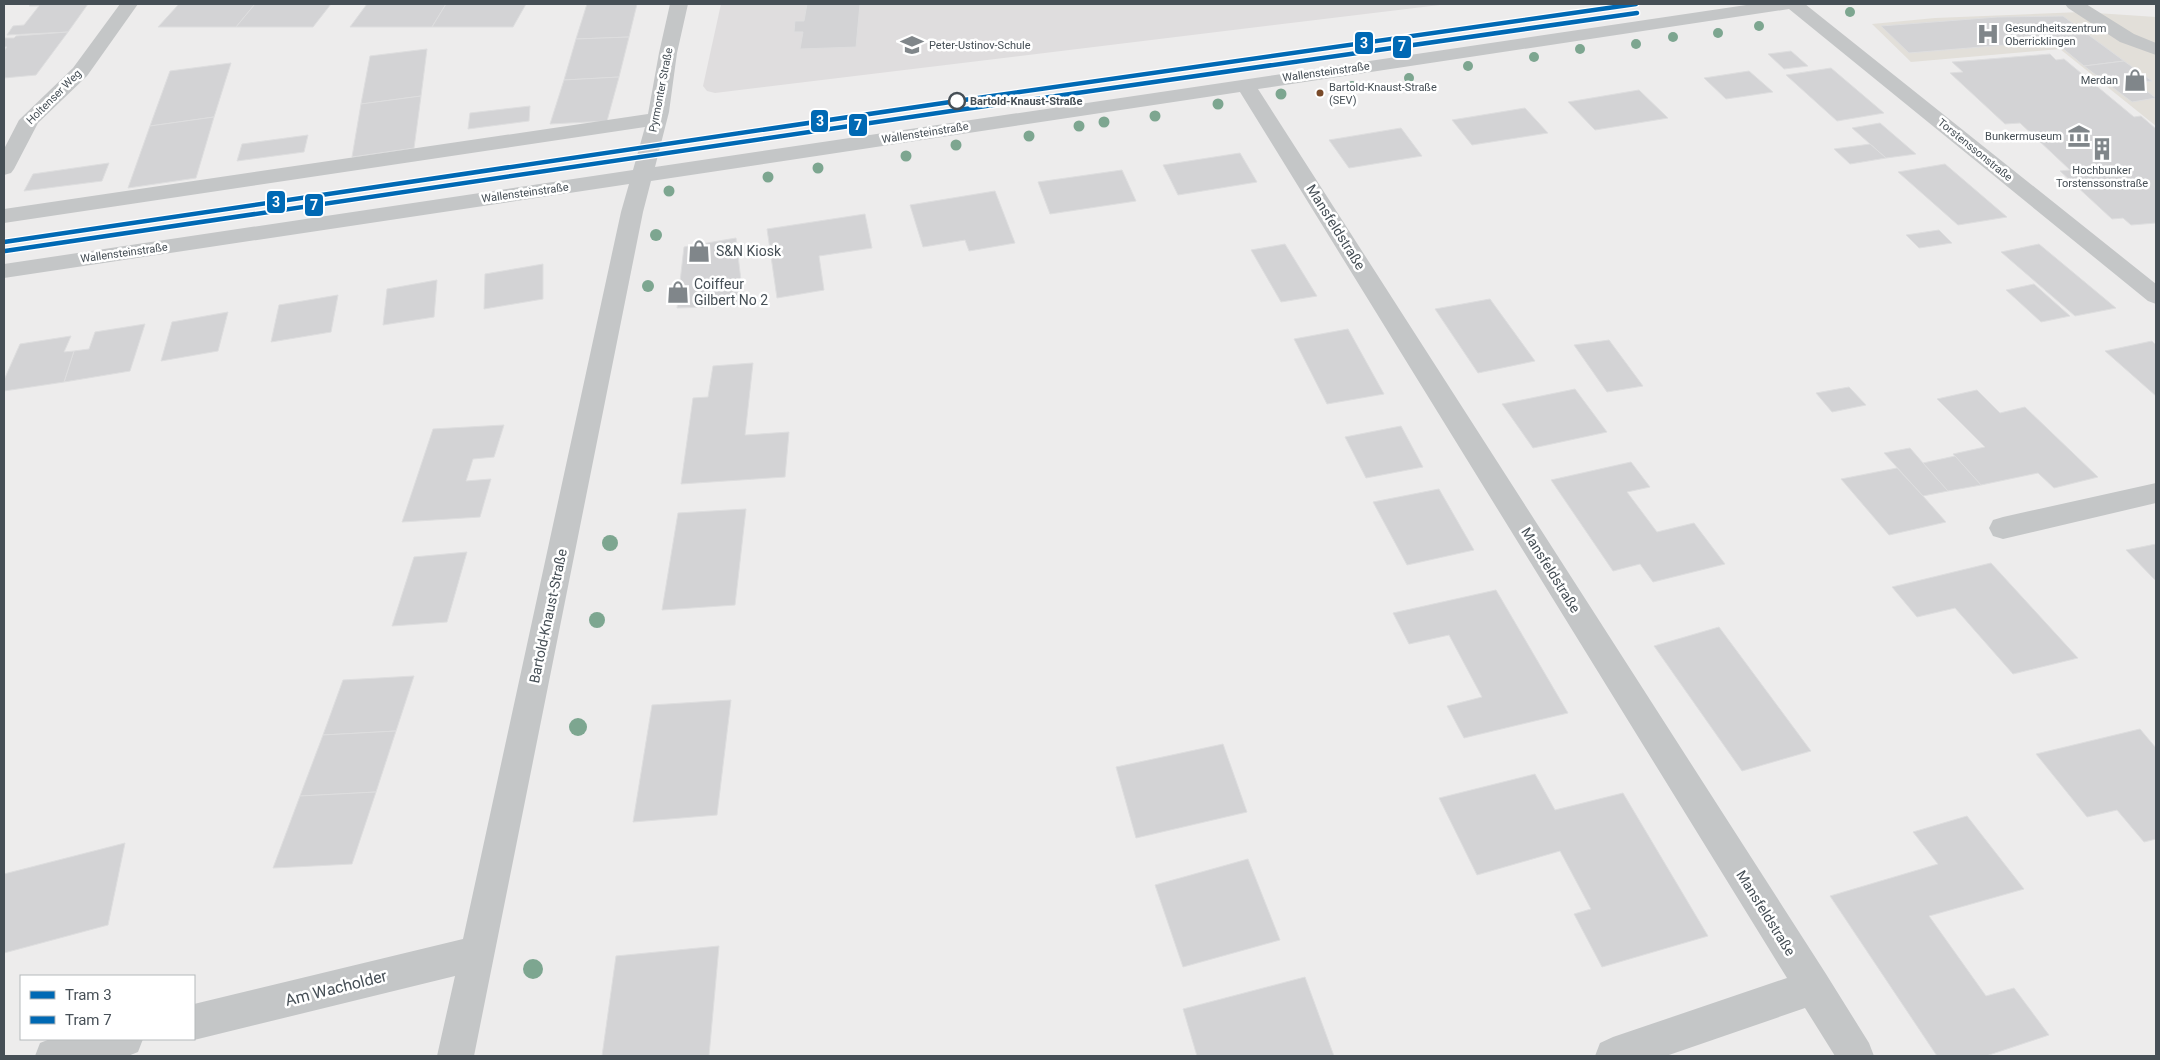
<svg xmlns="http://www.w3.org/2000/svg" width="2160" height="1060" font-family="Roboto,sans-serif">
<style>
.commercial{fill:#e2dfd9}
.education{fill:#dfddde}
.building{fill:#d3d3d5;stroke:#dededf}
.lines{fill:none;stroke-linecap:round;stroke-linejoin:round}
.minor{fill:#c4c6c7;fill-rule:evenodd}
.tram-1-casing{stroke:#fff;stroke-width:7}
.tram-2-casing{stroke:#fff;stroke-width:7}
.tram-1{stroke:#0069b4;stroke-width:4.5}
.tram-2{stroke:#0069b4;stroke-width:4.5}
.tree{fill:#7da690}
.bus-dot{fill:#7a4b2a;stroke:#fff;stroke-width:2}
.stop-dot{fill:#fff;stroke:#464f56;stroke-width:2.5}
.labels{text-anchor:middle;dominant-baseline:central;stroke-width:5;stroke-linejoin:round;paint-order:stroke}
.far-poi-label{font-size:11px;fill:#464f56;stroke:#fff;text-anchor:start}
.far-street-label{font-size:11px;fill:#464f56;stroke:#fff}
.far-bus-label{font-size:11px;fill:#464f56;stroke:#fff;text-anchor:start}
.far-stop-label{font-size:11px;font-weight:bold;fill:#464f56;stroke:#fff;text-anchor:start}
.street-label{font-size:14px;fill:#464f56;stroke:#fff}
.poi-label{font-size:14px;fill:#464f56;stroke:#fff;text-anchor:start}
.near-street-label{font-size:16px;fill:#464f56;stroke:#fff}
.line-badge{stroke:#fff;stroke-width:2}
.badge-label{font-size:14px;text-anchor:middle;font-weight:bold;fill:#fff}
</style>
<rect width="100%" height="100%" fill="#edecec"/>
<polygon class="commercial" points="2081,12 2156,17 2156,126 2060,49 1911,62 1872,24 1935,18"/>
<polygon class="education" points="721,4 1448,4 715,93 707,91 703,86"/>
<g class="building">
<polygon points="31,4 88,4 68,32 7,35 13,26 24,25 39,6 29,6"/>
<polygon points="179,4 255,4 236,27 158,27"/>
<polygon points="255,4 331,4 313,27 236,27"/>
<polygon points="367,4 446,4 432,27 350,27"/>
<polygon points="446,4 526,4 513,27 432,27"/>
<polygon points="587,4 637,4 629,37 576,39"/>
<polygon points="807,4 860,4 856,47 800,49 803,32 794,32 795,21 804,21"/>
<polygon points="2063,16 2124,61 2084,66 2054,41 1909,53 1881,26 1998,17"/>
<polygon points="68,32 36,75 4,78 4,51 7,47 4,47 4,38 14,38 16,36"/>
<polygon points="629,37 619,77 564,80 576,39"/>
<polygon points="427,49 421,96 361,104 370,56"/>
<polygon points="1791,51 1808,66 1784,69 1768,54"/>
<polygon points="2050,54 2056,60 2064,59 2134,117 2141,116 2156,129 2156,223 2131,225 2123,218 2112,219 2060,171 2070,170 2020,123 2005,124 1950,73 1963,72 1952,62"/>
<polygon points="2124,61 2152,81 2136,83 2156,98 2132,102 2084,66"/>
<polygon points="231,63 214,117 150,126 170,71"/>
<polygon points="1831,68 1884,113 1837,121 1786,75"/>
<polygon points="1749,71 1773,92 1726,99 1704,78"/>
<polygon points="619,77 607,121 550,124 564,80"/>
<polygon points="1639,90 1668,118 1595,130 1568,102"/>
<polygon points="421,96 414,148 352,157 361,104"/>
<polygon points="530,106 529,121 468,129 470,113"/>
<polygon points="1525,108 1548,133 1472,145 1452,120"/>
<polygon points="214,117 196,178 128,188 150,126"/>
<polygon points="1880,123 1916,154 1886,158 1852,128"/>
<polygon points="1401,128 1422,156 1349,168 1329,140"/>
<polygon points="308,135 304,152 237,161 242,144"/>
<polygon points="1870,144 1886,158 1850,164 1834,149"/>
<polygon points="1240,153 1257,182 1178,195 1163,165"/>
<polygon points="109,163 102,181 24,191 33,174"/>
<polygon points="1945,164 2007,217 1958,225 1898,172"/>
<polygon points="1122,170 1136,201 1050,214 1038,182"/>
<polygon points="995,191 1015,243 969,251 965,240 923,247 910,205"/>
<polygon points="865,214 872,248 819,256 824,290 777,298 767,229"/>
<polygon points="1939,230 1952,243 1919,248 1906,235"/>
<polygon points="736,238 744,306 677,308 684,247"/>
<polygon points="1285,244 1317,296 1281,302 1251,250"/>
<polygon points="2039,244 2116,308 2075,316 2001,252"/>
<polygon points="543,264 543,299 484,309 485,274"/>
<polygon points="437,280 434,317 383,325 387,289"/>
<polygon points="2034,284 2070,316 2041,322 2006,290"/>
<polygon points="338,295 331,332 271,342 279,305"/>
<polygon points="1490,299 1535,361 1478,373 1435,309"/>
<polygon points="228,312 218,351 161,361 172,322"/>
<polygon points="145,324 130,371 64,382 74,351 89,349 95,332"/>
<polygon points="1348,329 1384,394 1327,404 1294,339"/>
<polygon points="71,336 64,352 74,351 64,382 4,391 4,380 20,344"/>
<polygon points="1609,340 1643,386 1607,392 1574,345"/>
<polygon points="2152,341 2156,345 2156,396 2105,351"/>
<polygon points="753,363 745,435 789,432 785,477 681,484 693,398 708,397 713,366"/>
<polygon points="1849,387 1866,405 1832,412 1816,393"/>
<polygon points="1575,389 1607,432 1533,448 1502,404"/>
<polygon points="1977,390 2000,413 2025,407 2098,477 2054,488 2038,473 1981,485 1953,454 1985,447 1937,399"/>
<polygon points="504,425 494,457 473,459 466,481 491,479 480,517 402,522 433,429"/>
<polygon points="1401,426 1423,467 1366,478 1345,437"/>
<polygon points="1910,448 1923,463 1948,491 1923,496 1884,453"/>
<polygon points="1955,456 1981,485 1948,491 1923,463"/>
<polygon points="1631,462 1650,487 1627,492 1657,532 1694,523 1725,564 1653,582 1640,564 1613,571 1551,480"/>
<polygon points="1897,468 1923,496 1946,522 1889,535 1841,479"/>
<polygon points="1439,489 1474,550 1407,565 1373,502"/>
<polygon points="746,509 735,605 662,610 678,513"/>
<polygon points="2156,544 2156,581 2126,550"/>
<polygon points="467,552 447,622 392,626 414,557"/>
<polygon points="1991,563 2078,658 2013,674 1955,608 1917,617 1892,587"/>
<polygon points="1496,590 1568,713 1464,738 1447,706 1482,697 1449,635 1409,644 1393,613"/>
<polygon points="1719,627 1811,751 1742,771 1654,646"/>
<polygon points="414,676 396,731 323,735 343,680"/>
<polygon points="731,700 717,815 633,822 652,705"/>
<polygon points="2140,729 2156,748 2156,839 2144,842 2117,810 2087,817 2036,754"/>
<polygon points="396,731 376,792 300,796 323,735"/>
<polygon points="1223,744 1247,812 1136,838 1116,767"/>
<polygon points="1535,774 1555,810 1623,793 1708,936 1602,967 1574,914 1591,909 1560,851 1477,875 1439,798"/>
<polygon points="376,792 352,864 273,868 300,796"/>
<polygon points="1967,816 2024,889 1929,916 1986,996 2014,988 2049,1035 1986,1056 1937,1056 1830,896 1938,864 1913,832"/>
<polygon points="125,843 108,925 4,953 4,874"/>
<polygon points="1248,859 1280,940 1183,967 1155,885"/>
<polygon points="719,946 709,1056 602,1056 616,956"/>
<polygon points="1305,977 1334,1056 1197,1056 1183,1009"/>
</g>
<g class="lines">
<g class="minor">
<polygon points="120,4 138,4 87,76 38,123 14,169 11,173 4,175 4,149 19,120 73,68"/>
<polygon points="670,4 688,4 677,53 669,112 655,167 1753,4 1805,4 2156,284 2156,304 2148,301 1789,9 1258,89 1826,974 1869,1043 1874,1056 1835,1056 1805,1008 1666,1056 1595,1056 1600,1043 1613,1037 1787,978 1240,92 651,181 643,212 474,1056 437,1056 455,976 194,1040 190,1039 194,1039 194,1004 463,939 621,212 629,184 4,278 4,264 633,170 645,127 4,223 4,209 648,114 659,53"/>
<polygon points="2065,4 2086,4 2134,34 2156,43 2156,55 2120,42 2068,8"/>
<polygon points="2156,483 2156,503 2003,539 1993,536 1989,528 1993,520 2003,517"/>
<polygon points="50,1039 143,1039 138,1052 128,1056 35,1056 40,1043"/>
</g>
<defs>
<polyline id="tram-1" points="4,242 957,101 1636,4"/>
<polyline id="tram-2" points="5,251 958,110 1637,13"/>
</defs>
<use href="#tram-1" class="tram-1-casing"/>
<use href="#tram-2" class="tram-2-casing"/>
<use href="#tram-1" class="tram-1"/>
<use href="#tram-2" class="tram-2"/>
</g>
<g class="tree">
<circle cx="1850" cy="12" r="5"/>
<circle cx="1759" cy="26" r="5"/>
<circle cx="1718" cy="33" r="5"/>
<circle cx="1673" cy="37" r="5"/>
<circle cx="1636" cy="44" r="5"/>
<circle cx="1580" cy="49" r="5"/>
<circle cx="1534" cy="57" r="5"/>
<circle cx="1468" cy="66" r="5"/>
<circle cx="1409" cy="78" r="5"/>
<circle cx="1352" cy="86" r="5"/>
<circle cx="1281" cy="94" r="5.5"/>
<circle cx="1218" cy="104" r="5.5"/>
<circle cx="1155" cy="116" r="5.5"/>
<circle cx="1104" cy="122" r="5.5"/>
<circle cx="1079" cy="126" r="5.5"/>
<circle cx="1029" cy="136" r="5.5"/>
<circle cx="956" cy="145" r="5.5"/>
<circle cx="906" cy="156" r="5.5"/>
<circle cx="818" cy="168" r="5.5"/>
<circle cx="768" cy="177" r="5.5"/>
<circle cx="669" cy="191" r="5.5"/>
<circle cx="656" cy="235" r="6"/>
<circle cx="648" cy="286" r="6"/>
<circle cx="610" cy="543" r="8"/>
<circle cx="597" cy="620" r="8"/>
<circle cx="578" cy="727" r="9"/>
<circle cx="533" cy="969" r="10"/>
</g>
<defs>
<symbol id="hospital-bare" viewBox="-9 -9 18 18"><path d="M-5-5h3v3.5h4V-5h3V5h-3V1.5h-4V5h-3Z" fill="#80868a" stroke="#fff" stroke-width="2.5" paint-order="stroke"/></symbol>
<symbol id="school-bare" viewBox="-9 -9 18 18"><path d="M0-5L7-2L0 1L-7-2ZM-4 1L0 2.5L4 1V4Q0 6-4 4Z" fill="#80868a" stroke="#fff" stroke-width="2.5" paint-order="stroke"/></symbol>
<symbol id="shop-bare" viewBox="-9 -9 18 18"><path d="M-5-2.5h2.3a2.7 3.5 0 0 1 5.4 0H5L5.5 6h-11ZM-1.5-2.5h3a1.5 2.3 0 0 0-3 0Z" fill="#80868a" stroke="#fff" stroke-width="2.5" paint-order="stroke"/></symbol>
<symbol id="museum-bare" viewBox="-9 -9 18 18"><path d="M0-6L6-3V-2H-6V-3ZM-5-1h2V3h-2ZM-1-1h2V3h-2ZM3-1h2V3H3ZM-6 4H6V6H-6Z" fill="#80868a" stroke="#fff" stroke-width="2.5" paint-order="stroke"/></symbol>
<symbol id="building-bare" viewBox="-9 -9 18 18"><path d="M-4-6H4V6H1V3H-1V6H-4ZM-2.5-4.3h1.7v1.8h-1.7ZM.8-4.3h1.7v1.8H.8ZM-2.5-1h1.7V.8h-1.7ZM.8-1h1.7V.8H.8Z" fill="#80868a" stroke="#fff" stroke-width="2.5" paint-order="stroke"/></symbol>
</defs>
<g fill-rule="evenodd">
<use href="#hospital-bare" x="1972" y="18" width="32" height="32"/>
<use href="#school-bare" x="896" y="29" width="32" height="32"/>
<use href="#shop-bare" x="2119" y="64" width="32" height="32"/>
<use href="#museum-bare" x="2063" y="120" width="32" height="32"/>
<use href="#building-bare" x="2086" y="133" width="32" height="32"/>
<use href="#shop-bare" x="683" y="235" width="32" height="32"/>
<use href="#shop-bare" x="662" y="276" width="32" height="32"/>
</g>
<circle class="bus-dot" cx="1320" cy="93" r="4.5"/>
<circle class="stop-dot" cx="957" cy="101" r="8"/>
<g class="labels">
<g class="far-poi-label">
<text x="2005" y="28">Gesundheitszentrum<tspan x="2005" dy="13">Oberricklingen</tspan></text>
<text x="929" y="45">Peter-Ustinov-Schule</text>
<text x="2118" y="80" text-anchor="end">Merdan</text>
<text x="2062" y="136" text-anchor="end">Bunkermuseum</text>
<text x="2102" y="170" text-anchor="middle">Hochbunker<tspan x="2102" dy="13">Torstenssonstraße</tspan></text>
</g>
<g class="far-street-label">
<text transform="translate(1326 72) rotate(-8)">Wallensteinstraße</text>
<text transform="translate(661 90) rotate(-79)">Pyrmonter Straße</text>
<text transform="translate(54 97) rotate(-45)">Holtenser Weg</text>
<text transform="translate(925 133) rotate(-9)">Wallensteinstraße</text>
<text transform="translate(1975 150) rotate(39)">Torstenssonstraße</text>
<text transform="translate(525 193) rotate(-8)">Wallensteinstraße</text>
<text transform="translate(124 253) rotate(-8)">Wallensteinstraße</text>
</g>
<g class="far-bus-label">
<text x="1329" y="87">Bartold-Knaust-Straße<tspan x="1329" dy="13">(SEV)</tspan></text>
</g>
<g class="far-stop-label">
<text x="970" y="101">Bartold-Knaust-Straße</text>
</g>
<g class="street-label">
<text transform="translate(1336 227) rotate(58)">Mansfeldstraße</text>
<text transform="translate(1551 570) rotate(58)">Mansfeldstraße</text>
<text transform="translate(548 616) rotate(-78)">Bartold-Knaust-Straße</text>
<text transform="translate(1766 913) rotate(58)">Mansfeldstraße</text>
</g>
<g class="poi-label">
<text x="716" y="251">S&amp;N Kiosk</text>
<text x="694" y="284">Coiffeur<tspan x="694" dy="16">Gilbert No 2</tspan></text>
</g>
<g class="near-street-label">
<text transform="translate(336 988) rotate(-14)">Am Wacholder</text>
</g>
</g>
<g class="line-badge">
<rect x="1354" y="31" width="20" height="24" rx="5" fill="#0069b4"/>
<rect x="1392" y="35" width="20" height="24" rx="5" fill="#0069b4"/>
<rect x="810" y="109" width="19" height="24" rx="5" fill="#0069b4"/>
<rect x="848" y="113" width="20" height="24" rx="5" fill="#0069b4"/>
<rect x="266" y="190" width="20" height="24" rx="5" fill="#0069b4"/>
<rect x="304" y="193" width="20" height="24" rx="5" fill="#0069b4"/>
</g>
<g class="badge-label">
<text x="1364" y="48">3</text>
<text x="1402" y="51">7</text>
<text x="820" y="126">3</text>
<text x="858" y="130">7</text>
<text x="276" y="207">3</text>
<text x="314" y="210">7</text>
</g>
<rect width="2160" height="1060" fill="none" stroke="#464f56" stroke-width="10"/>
<rect x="20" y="975" width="175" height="65" fill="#ffffff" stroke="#b5b9bb"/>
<rect x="30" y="991" width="25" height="8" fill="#0069b4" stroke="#b5b9bb"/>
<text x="65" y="1000" font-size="15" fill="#464f56">Tram 3</text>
<rect x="30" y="1016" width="25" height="8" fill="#0069b4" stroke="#b5b9bb"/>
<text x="65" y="1025" font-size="15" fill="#464f56">Tram 7</text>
</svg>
